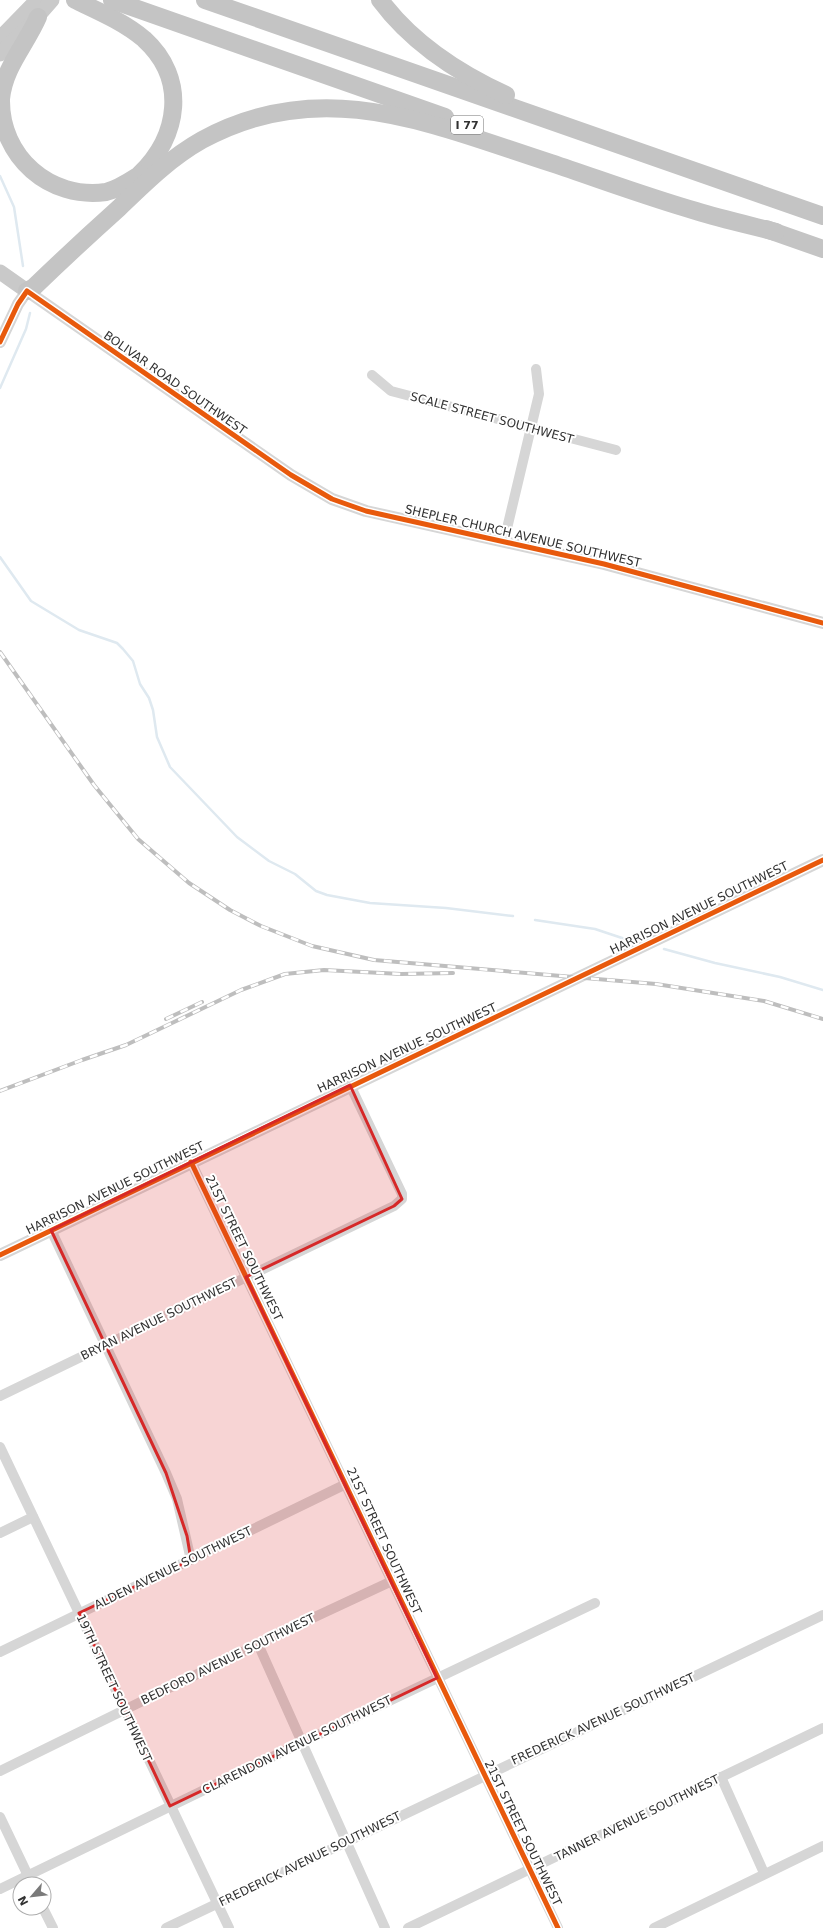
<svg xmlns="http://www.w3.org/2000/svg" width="823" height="1928" font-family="'DejaVu Sans',sans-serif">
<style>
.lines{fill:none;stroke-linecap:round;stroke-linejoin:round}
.stream{stroke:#dfe9f0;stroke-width:2.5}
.minor{stroke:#d6d6d6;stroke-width:10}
.tertiary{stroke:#d6d6d6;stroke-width:12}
.primary{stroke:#c9c9c9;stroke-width:15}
.motorway{stroke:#c4c4c4;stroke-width:18}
.rail-casing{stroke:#bebebe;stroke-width:4}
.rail{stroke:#fff;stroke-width:2.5;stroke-dasharray:8;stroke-linecap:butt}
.cycleway-casing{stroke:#fff;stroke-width:8}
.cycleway{stroke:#e8590c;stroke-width:5}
.marked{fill:#d62828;fill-opacity:0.2;stroke:#d62828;stroke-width:3;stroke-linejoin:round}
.labels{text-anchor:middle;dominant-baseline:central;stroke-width:4;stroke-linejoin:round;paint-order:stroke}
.shield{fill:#fff;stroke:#707070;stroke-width:1}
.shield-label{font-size:11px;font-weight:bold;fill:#323232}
.street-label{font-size:12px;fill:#323232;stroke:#fff}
</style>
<rect width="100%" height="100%" fill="#fff"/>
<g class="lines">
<g class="stream">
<polyline points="0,176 14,207 23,266"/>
<polyline points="0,388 26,329 30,313"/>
<polyline points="0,557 31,601 79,630 117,643 123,649 133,661 140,684 149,698 153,710 157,737 170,767 237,837 269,861 295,874 316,891 327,895 370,903 446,908 513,916"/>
<polyline points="535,920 595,929 631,941"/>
<polyline points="664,949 715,963 780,977 823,990"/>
</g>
<g class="minor">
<polyline points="372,375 391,391 616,450"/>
<polyline points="504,541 539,394 536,369"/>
<polyline points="191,1162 558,1928"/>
<polyline points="51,1230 166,1473 177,1499 191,1560"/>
<polyline points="0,1396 394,1206 402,1199 402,1194 350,1085"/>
<polyline points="0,1447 229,1928"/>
<polyline points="0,1533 33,1517"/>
<polyline points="258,1644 385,1928"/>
<polyline points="0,1652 346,1484"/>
<polyline points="0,1771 289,1629 392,1581"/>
<polyline points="721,1777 764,1873"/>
<polyline points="0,1817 32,1884"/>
<polyline points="0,1889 303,1742 595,1603"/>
<polyline points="43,1908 53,1928"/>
<polyline points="166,1928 823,1615"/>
<polyline points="408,1928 823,1728"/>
<polyline points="654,1928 823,1846"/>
</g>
<g class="tertiary">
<polyline points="0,342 18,304 27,291 291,475 332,499 366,511 604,564 823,623"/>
<polyline points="0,1255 823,860"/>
</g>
<g class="primary">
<polyline points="0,38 37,0"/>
<polyline points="0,54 31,24 52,0"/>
<polyline points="0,272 27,291"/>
</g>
<g class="motorway">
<path d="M75,0c23,11 49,22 69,39 44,40 35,97 -4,135"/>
<polyline points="112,0 445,117"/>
<polyline points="205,0 823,216"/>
<path d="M380,0c32,43 78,73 126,95"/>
<path d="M38,17c-12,28 -34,50 -37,82 -1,58 49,101 105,93 13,-3 24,-11 35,-18"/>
<polyline points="766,229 823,249"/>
<path d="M27,291l7,-4c28,-27 56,-53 85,-79 26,-25 51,-50 83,-68 120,-66 231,-15 349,23 48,16 96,34 145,48 26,8 53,14 80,21"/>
</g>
<defs>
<g id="rail">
<polyline points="0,652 94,785 138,839 189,883 230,910 261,926 312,946 374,960 656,984 764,1001 823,1019"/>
<polyline points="166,1019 202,1002"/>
<polyline points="0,1091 82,1060 126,1045 241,990 285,974 324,970 401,974 453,973"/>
</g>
</defs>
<use href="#rail" class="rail-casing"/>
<use href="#rail" class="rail"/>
<defs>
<g id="cycleway">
<polyline points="0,342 18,304 27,291 291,475 332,499 366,511 604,564 823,623"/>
<polyline points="191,1162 558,1928"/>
<polyline points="0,1255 823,860"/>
</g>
</defs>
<use href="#cycleway" class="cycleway-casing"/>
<use href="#cycleway" class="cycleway"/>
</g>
<path class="marked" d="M350,1085l52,114 -8,7 -148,71 191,401 -267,128 -91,-193 112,-53 -4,-24 -21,-63 -115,-243z"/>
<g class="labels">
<rect class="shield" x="451" y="116" width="32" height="18" rx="3"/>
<g class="shield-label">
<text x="467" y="125">I 77</text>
</g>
<g class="street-label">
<text transform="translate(175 383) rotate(35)">BOLIVAR ROAD SOUTHWEST</text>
<text transform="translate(492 418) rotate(15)">SCALE STREET SOUTHWEST</text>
<text transform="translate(523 536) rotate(13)">SHEPLER CHURCH AVENUE SOUTHWEST</text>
<text transform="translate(699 908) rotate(-26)">HARRISON AVENUE SOUTHWEST</text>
<text transform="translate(407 1048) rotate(-25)">HARRISON AVENUE SOUTHWEST</text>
<text transform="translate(115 1188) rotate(-26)">HARRISON AVENUE SOUTHWEST</text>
<text transform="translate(244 1248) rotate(64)">21ST STREET SOUTHWEST</text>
<text transform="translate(159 1319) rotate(-26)">BRYAN AVENUE SOUTHWEST</text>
<text transform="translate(384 1541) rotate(65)">21ST STREET SOUTHWEST</text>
<text transform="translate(173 1568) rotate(-26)">ALDEN AVENUE SOUTHWEST</text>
<text transform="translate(228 1659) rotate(-26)">BEDFORD AVENUE SOUTHWEST</text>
<text transform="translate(114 1688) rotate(65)">19TH STREET SOUTHWEST</text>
<text transform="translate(603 1719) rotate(-25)">FREDERICK AVENUE SOUTHWEST</text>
<text transform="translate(297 1745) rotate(-26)">CLARENDON AVENUE SOUTHWEST</text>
<text transform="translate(637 1818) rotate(-26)">TANNER AVENUE SOUTHWEST</text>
<text transform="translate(523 1833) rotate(64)">21ST STREET SOUTHWEST</text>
<text transform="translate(310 1859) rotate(-26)">FREDERICK AVENUE SOUTHWEST</text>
</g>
</g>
<g transform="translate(32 1896) rotate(242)"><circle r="19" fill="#ffffff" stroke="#adadad"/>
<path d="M0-3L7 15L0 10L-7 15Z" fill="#7a7a7a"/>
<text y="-6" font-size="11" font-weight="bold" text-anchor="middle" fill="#323232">N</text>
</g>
</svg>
